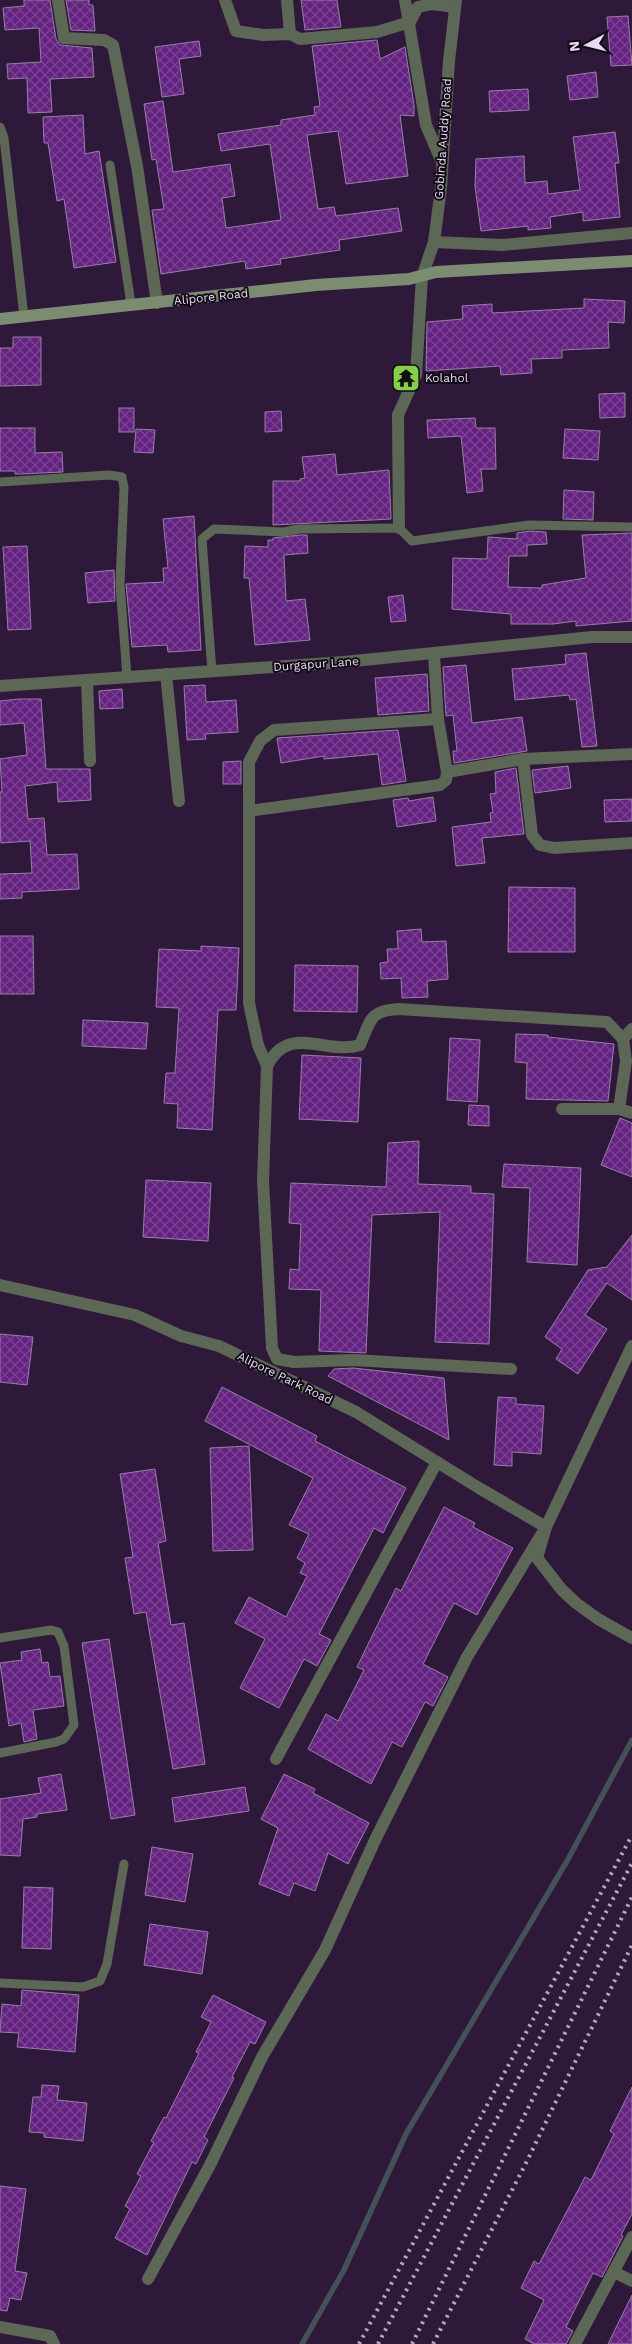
<svg xmlns="http://www.w3.org/2000/svg" width="632" height="2344" font-family="'Work Sans',sans-serif">
<style>
.lines{fill:none;stroke-linecap:round;stroke-linejoin:round}
.stream{stroke:#455158;stroke-width:5.5}
.building{fill:url(#building-cross-hatch);stroke:#987ea6}
.service{stroke:#5c6756;stroke-width:9}
.minor{stroke:#5c6756;stroke-width:12}
.tertiary{stroke:#5c6756;stroke-width:12}
.secondary{stroke:#7c8c71;stroke-width:12}
.rail{stroke:#b6a6bf;stroke-width:4;stroke-dasharray:2.5 5;stroke-linecap:butt}
.labels{text-anchor:middle;dominant-baseline:central;stroke-width:4;stroke-linejoin:round;paint-order:stroke}
.street-label{font-size:12px;fill:#e7d9ef;stroke:#120917}
.poi-label{font-size:12px;fill:#e7d9ef;stroke:#120917;text-anchor:start}
</style>
<defs>
<pattern id="building-cross-hatch" width="8" height="8" patternUnits="userSpaceOnUse" patternTransform="scale(1.25)"><rect width="8" height="8" fill="#652381"/><path d="M0 0l8 8M0 8l8-8" fill="none" stroke="#7b4293"/></pattern>
</defs>
<rect width="100%" height="100%" fill="#2f193a"/>
<g class="lines">
<polyline class="stream" points="302,2344 344,2270 406,2134 567,1861 632,1740"/>
</g>
<g class="building">
<polygon points="24,0 50,0 56,39 60,45 92,48 94,77 50,79 52,112 28,113 27,78 8,79 7,64 41,62 39,28 5,30 3,8 24,6"/>
<polygon points="66,0 89,0 89,5 93,5 95,31 71,30"/>
<polygon points="301,0 337,0 341,27 305,30"/>
<polygon points="628,16 632,65 611,66 607,17"/>
<polygon points="377,40 380,59 405,47 414,105 414,116 400,115 408,176 346,184 338,131 307,135 318,209 334,207 336,216 398,208 402,231 339,240 340,250 280,259 281,264 246,269 245,261 161,274 152,210 164,209 156,159 152,160 144,104 163,101 173,172 230,164 235,196 222,198 226,228 281,220 270,144 221,151 218,134 281,125 281,120 315,115 314,107 320,106 312,46"/>
<polygon points="199,41 201,56 179,59 184,94 162,97 155,47"/>
<polygon points="596,72 598,97 570,100 567,76"/>
<polygon points="528,89 529,110 490,112 489,91"/>
<polygon points="83,115 85,154 99,151 116,262 74,268 64,199 57,201 48,143 44,143 43,117"/>
<polygon points="615,132 619,163 615,163 620,217 583,221 583,212 550,217 551,228 528,230 528,226 481,231 475,186 476,159 524,156 525,183 547,181 548,194 580,190 573,137"/>
<polygon points="584,299 625,301 624,323 608,322 609,348 562,350 562,358 531,359 532,373 501,375 500,366 426,371 427,322 463,319 462,306 492,304 492,313 584,308"/>
<polygon points="13,337 41,337 41,385 0,386 0,348 13,348"/>
<polygon points="625,393 625,417 600,418 599,394"/>
<rect x="119" y="408" width="15" height="24"/>
<polygon points="281,411 282,431 265,432 265,412"/>
<polygon points="475,418 476,428 495,428 496,469 481,469 483,491 467,493 461,436 428,438 427,420"/>
<polygon points="0,428 35,428 35,453 62,452 63,472 21,474 15,474 15,471 0,471"/>
<polygon points="136,429 155,430 153,453 134,452"/>
<polygon points="565,429 600,431 598,460 563,458"/>
<polygon points="335,454 337,475 389,470 391,519 273,525 273,481 300,481 300,479 305,478 302,457"/>
<polygon points="564,490 594,492 593,520 563,519"/>
<polygon points="194,516 201,650 168,652 167,645 132,647 126,584 164,582 163,568 168,568 163,519"/>
<polygon points="529,531 546,532 547,544 527,545 527,556 509,556 508,587 542,588 542,585 586,578 582,535 632,533 632,621 576,626 576,621 553,624 511,624 511,614 452,609 453,558 487,559 488,537 517,539 517,533"/>
<polygon points="300,535 307,535 308,553 284,555 286,601 305,599 310,640 255,645 249,578 244,578 245,546 268,547 268,540 273,540 273,538"/>
<polygon points="27,546 31,629 8,630 3,547"/>
<polygon points="114,570 115,601 88,603 85,573"/>
<polygon points="403,595 406,621 391,622 388,597"/>
<polygon points="586,653 597,746 582,747 576,699 570,700 569,695 515,700 512,669 566,664 565,655"/>
<polygon points="466,665 472,723 522,717 527,751 454,763 453,751 457,751 453,715 446,716 443,667"/>
<polygon points="427,674 429,711 378,715 375,678"/>
<polygon points="205,685 206,702 236,700 238,732 205,734 206,739 187,740 184,686"/>
<polygon points="122,689 123,708 100,709 99,691"/>
<polygon points="19,699 41,699 46,769 90,769 91,800 58,802 57,782 25,786 28,819 44,818 47,855 77,854 79,889 22,892 22,898 0,899 0,874 32,873 30,841 1,843 0,827 0,792 2,792 0,759 27,755 24,723 0,725 0,701"/>
<polygon points="398,730 406,781 382,785 378,754 324,759 324,756 281,763 277,738"/>
<polygon points="241,761 241,784 223,784 223,762"/>
<polygon points="568,766 571,788 535,793 532,770"/>
<polygon points="516,768 524,834 482,838 485,863 456,866 452,827 491,822 490,813 493,812 490,794 496,793 495,772"/>
<polygon points="433,797 436,821 397,827 393,800 408,798 409,801"/>
<polygon points="632,799 632,821 605,822 604,800"/>
<polygon points="509,887 575,888 575,952 508,952"/>
<polygon points="421,929 422,942 446,941 448,979 427,981 428,997 402,998 401,978 381,979 380,963 388,962 387,949 398,949 397,931"/>
<polygon points="0,936 33,936 34,994 0,994"/>
<polygon points="201,946 239,948 236,1010 218,1010 212,1130 177,1128 178,1104 164,1103 166,1073 175,1073 179,1008 156,1007 159,949 201,951"/>
<polygon points="295,965 358,966 357,1012 294,1011"/>
<polygon points="83,1020 148,1023 146,1049 82,1046"/>
<polygon points="516,1034 548,1035 548,1037 614,1044 608,1101 526,1099 527,1063 515,1062"/>
<polygon points="450,1038 480,1040 477,1102 447,1100"/>
<polygon points="302,1055 361,1058 358,1122 299,1119"/>
<polygon points="469,1105 489,1106 489,1126 468,1125"/>
<polygon points="620,1118 632,1123 632,1177 601,1165"/>
<polygon points="419,1141 418,1184 471,1186 471,1193 494,1194 489,1344 435,1342 440,1212 372,1215 366,1353 319,1351 321,1290 289,1289 290,1269 299,1270 301,1224 289,1223 291,1183 386,1187 388,1143"/>
<polygon points="504,1164 581,1168 577,1265 527,1262 530,1188 502,1187"/>
<polygon points="146,1180 211,1183 208,1241 143,1237"/>
<polygon points="632,1235 632,1300 607,1283 585,1315 607,1329 578,1374 556,1359 562,1349 545,1337 588,1270 607,1267"/>
<polygon points="0,1334 33,1337 27,1385 0,1382"/>
<polygon points="353,1368 444,1378 449,1440 328,1376 334,1369"/>
<polygon points="222,1387 317,1436 315,1441 406,1488 383,1533 374,1528 319,1634 331,1640 317,1666 304,1659 279,1708 240,1688 265,1639 235,1623 249,1597 286,1617 307,1576 300,1573 305,1563 297,1558 309,1534 289,1525 313,1478 205,1421"/>
<polygon points="498,1397 516,1398 516,1404 544,1406 541,1454 512,1452 512,1466 494,1465"/>
<polygon points="249,1446 253,1550 213,1551 210,1448"/>
<polygon points="155,1469 166,1541 158,1543 171,1625 184,1623 205,1764 173,1769 146,1612 134,1614 125,1558 133,1557 120,1474"/>
<polygon points="444,1507 475,1523 473,1527 513,1548 477,1615 454,1603 423,1664 448,1677 433,1706 425,1702 402,1747 392,1742 371,1784 308,1749 326,1714 338,1721 364,1670 357,1667 375,1630 396,1588 401,1591"/>
<polygon points="109,1639 135,1815 111,1819 82,1643"/>
<polygon points="40,1649 42,1663 48,1662 50,1677 60,1676 64,1706 33,1710 37,1739 24,1742 21,1723 9,1726 0,1663 22,1660 21,1652"/>
<polygon points="61,1774 67,1810 37,1814 37,1817 23,1819 20,1856 0,1855 0,1799 41,1793 38,1778"/>
<polygon points="284,1774 315,1789 313,1793 369,1823 348,1864 328,1853 315,1891 294,1883 289,1896 259,1884 278,1828 261,1819"/>
<polygon points="245,1787 249,1811 175,1822 172,1798"/>
<polygon points="152,1847 193,1854 185,1902 145,1895"/>
<polygon points="24,1887 53,1888 51,1949 22,1948"/>
<polygon points="150,1924 208,1932 202,1974 144,1965"/>
<polygon points="22,1990 79,1995 75,2052 17,2047 19,2033 0,2032 2,2004 21,2006"/>
<polygon points="213,1995 266,2022 255,2044 250,2042 232,2077 234,2078 204,2137 208,2140 196,2164 192,2162 147,2255 115,2238 130,2209 125,2206 141,2176 137,2174 154,2142 151,2141 164,2117 166,2118 199,2053 196,2052 211,2022 201,2017"/>
<polygon points="42,2085 59,2086 57,2100 87,2103 83,2141 44,2137 44,2133 29,2132 33,2097 41,2097"/>
<polygon points="632,2087 632,2214 621,2235 623,2236 602,2277 593,2273 566,2327 573,2331 566,2344 534,2344 525,2339 544,2300 521,2288 534,2261 539,2264 585,2177 591,2180 614,2134 610,2131"/>
<polygon points="0,2186 26,2189 15,2271 27,2273 21,2300 10,2298 7,2311 0,2310"/>
<polygon points="632,2295 632,2344 608,2344"/>
</g>
<g class="lines">
<g class="service">
<polyline points="0,127 4,138 24,317"/>
<polyline points="110,165 131,304"/>
<polyline points="0,482 109,475 122,477 124,488 120,584 127,677"/>
<polyline points="212,671 202,539 214,529 284,532 299,529 399,528 412,541 529,525 632,527"/>
<polyline points="0,1638 51,1630 58,1632 64,1646 74,1725 64,1739 56,1742 0,1753"/>
<polyline points="0,1983 83,1987 100,1981 107,1964 124,1864"/>
</g>
<g class="minor">
<polyline points="58,0 64,38 104,40 113,45 137,166 157,303"/>
<polyline points="225,0 236,31 263,35 290,34 300,39 377,32 410,22 418,7 432,4 455,7"/>
<polyline points="287,0 290,34"/>
<polyline points="405,0 426,125 442,162"/>
<polyline points="434,242 503,245 632,233"/>
<polyline points="399,528 398,415 416,375 422,277"/>
<polyline points="166,674 179,801"/>
<polyline points="87,681 90,761"/>
<polyline points="0,686 344,662 592,637 632,637"/>
<polyline points="523,759 532,835 540,845 554,848 632,843"/>
<polyline points="447,772 523,759 632,754"/>
<polyline points="249,811 440,785 446,780 447,772 438,719 434,654"/>
<polyline points="623,1039 632,1029"/>
<polyline points="267,1066 258,1045 249,1003 249,762 260,741 274,730 438,719"/>
<polyline points="619,1109 632,1113"/>
<polyline points="0,1285 135,1315 181,1336 219,1346 356,1412 479,1488 546,1527 537,1558 562,1590 576,1603 598,1619 632,1638"/>
<path d="M511,1369l-158,-9 -59,2 -17,-3 -5,-11 -9,-167 4,-115c22,-44 60,-10 93,-21 11,-25 9,-34 38,-36l209,13 16,17 3,22 -7,48h-57"/>
<polyline points="276,1759 437,1462"/>
<polyline points="614,2272 632,2281"/>
<polyline points="148,2279 210,2165 262,2057 325,1950 376,1838 467,1657 546,1527 632,1346"/>
<polyline points="0,2327 50,2336 54,2344"/>
<polyline points="575,2344 632,2237"/>
</g>
<polyline class="tertiary" points="422,277 434,242 441,188 449,61 456,0"/>
<polyline class="secondary" points="0,319 316,285 409,279 436,272 632,261"/>
<g class="rail">
<polyline points="359,2344 632,1835"/>
<polyline points="378,2344 632,1863"/>
<polyline points="412,2344 632,1897"/>
<polyline points="433,2344 528,2159 632,1945"/>
</g>
</g>
<defs>
<symbol id="temple-square" viewBox="-11 -11 22 22"><rect x="-9" y="-9" width="18" height="18" rx="4" fill="#86cf4b" stroke="#120917"/><path d="M0-6L5-2H3V0L6.5 2.5H4V6H1.5V3h-3V6H-4V2.5H-6.5L-3 0V-2H-5Z" fill="#111"/></symbol>
</defs>
<g fill-rule="evenodd">
<use href="#temple-square" x="390" y="362" width="32" height="32"/>
</g>
<g class="labels">
<g class="street-label">
<text transform="translate(443 139) rotate(-86)">Gobinda Auddy Road</text>
<text transform="translate(211 297) rotate(-6)">Alipore Road</text>
<text transform="translate(316 664) rotate(-4)">Durgapur Lane</text>
<text transform="translate(285 1378) rotate(26)">Alipore Park Road</text>
</g>
<g class="poi-label">
<text x="425" y="378">Kolahol</text>
</g>
</g>
<g transform="translate(587 45) rotate(263)" stroke="#120917" stroke-width="4" paint-order="stroke">
<path d="M0-4L9 19L0 12L-9 19Z" fill="#e7d9ef"/>
<text y="-8" font-size="14" font-weight="bold" text-anchor="middle" fill="#e7d9ef">N</text>
</g>
</svg>
